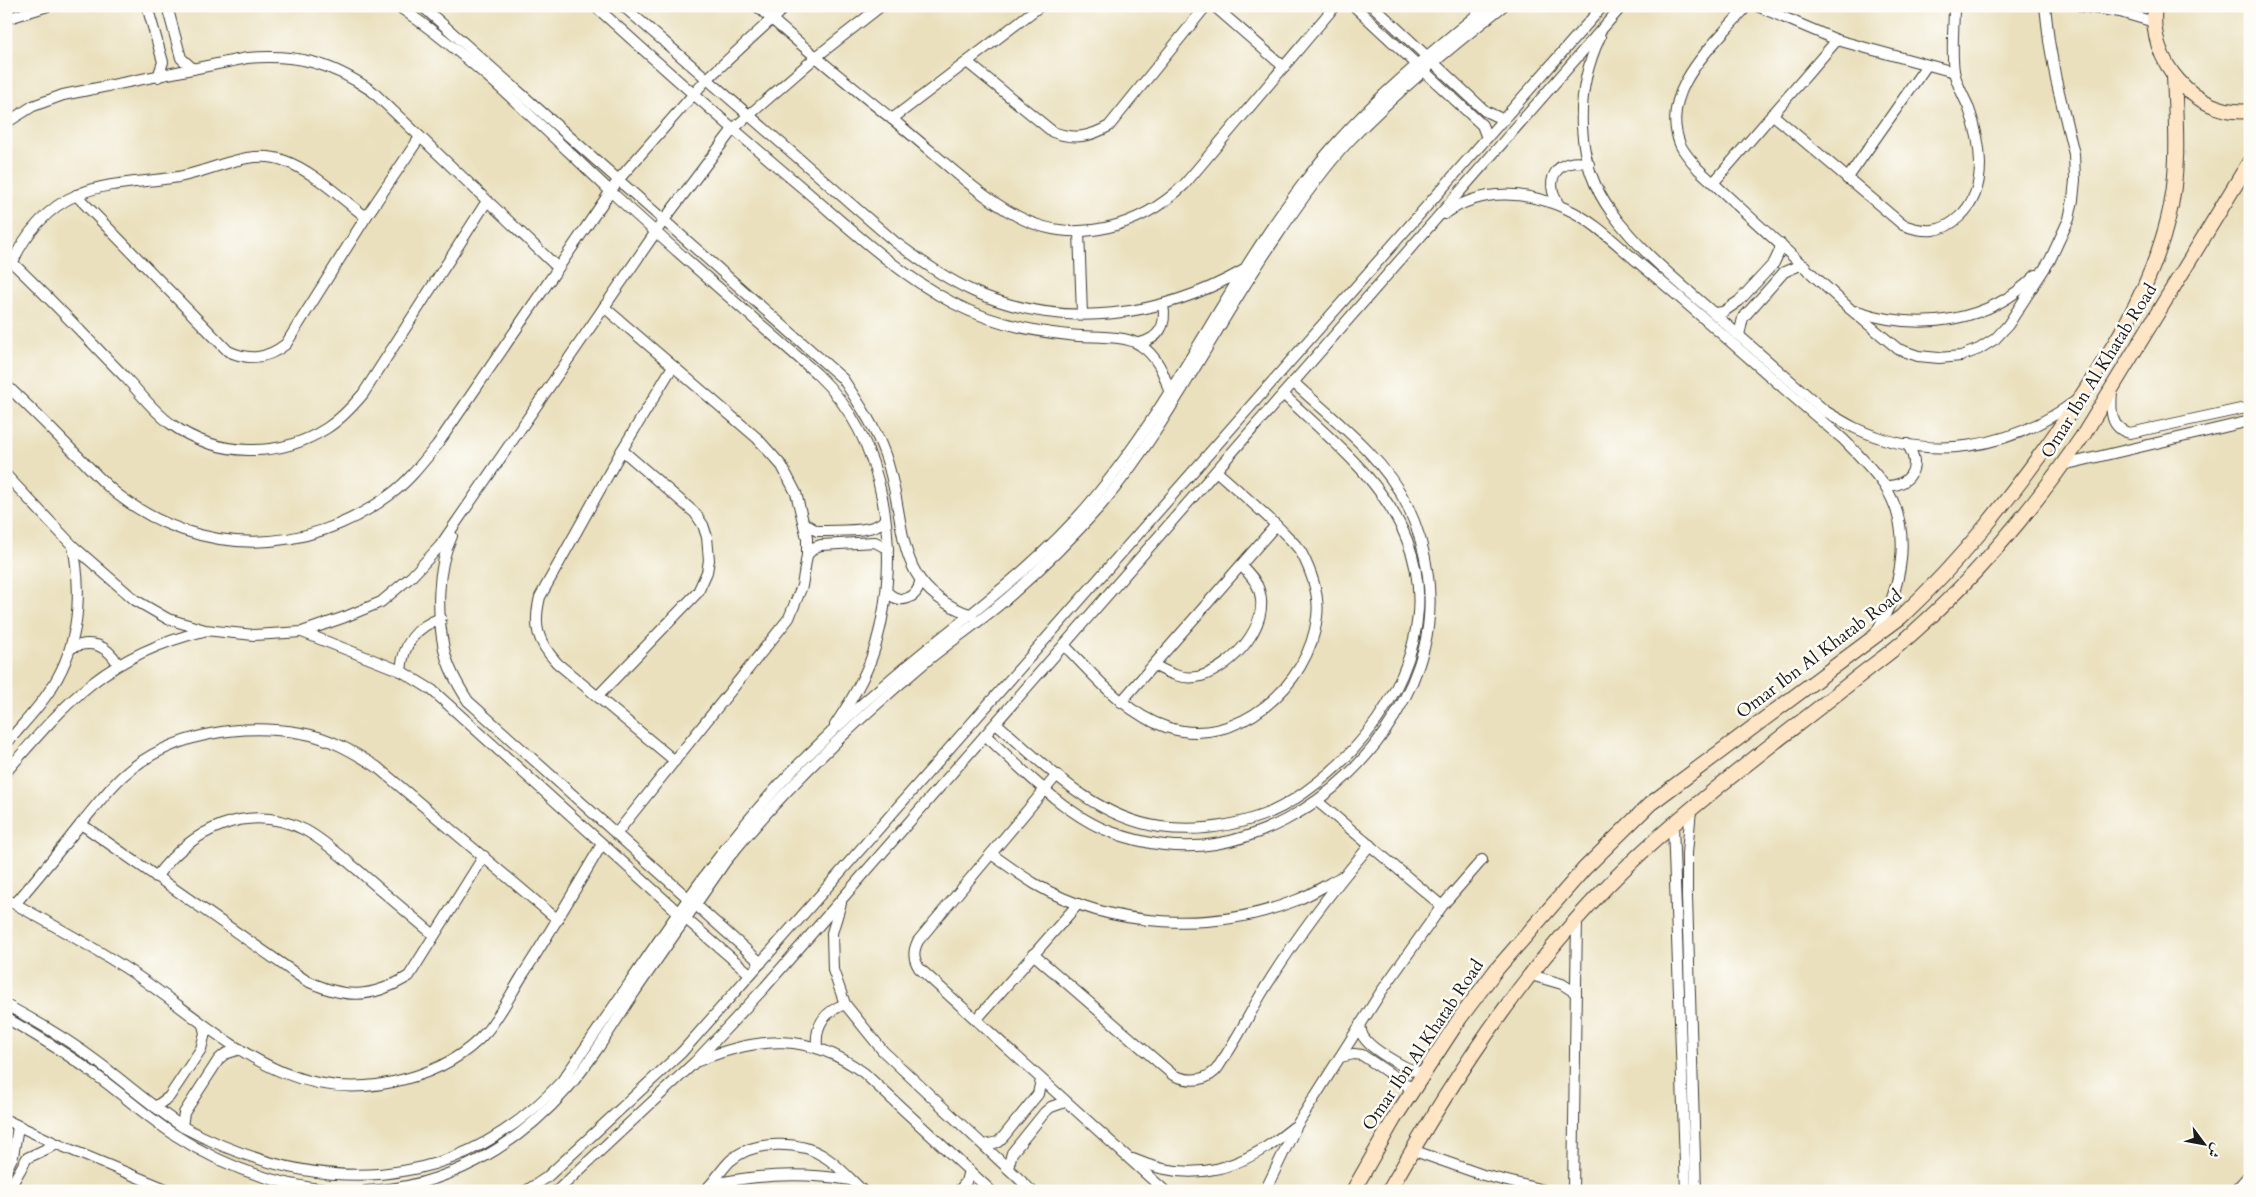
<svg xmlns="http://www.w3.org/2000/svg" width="2256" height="1197" font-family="Cardo,Amiri,serif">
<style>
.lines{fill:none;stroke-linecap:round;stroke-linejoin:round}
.street-casing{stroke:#3b3934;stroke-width:12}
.secondary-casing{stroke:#3b3934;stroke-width:16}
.street{stroke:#fff;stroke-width:10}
.secondary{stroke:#fde5c5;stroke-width:14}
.labels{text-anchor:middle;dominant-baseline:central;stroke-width:5;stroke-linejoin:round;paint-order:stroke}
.street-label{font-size:18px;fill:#1c1c1c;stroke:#fdfcf7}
</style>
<rect width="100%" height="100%" fill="#fdfcf7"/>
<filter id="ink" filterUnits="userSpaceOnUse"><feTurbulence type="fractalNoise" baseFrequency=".02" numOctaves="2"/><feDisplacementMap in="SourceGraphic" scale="10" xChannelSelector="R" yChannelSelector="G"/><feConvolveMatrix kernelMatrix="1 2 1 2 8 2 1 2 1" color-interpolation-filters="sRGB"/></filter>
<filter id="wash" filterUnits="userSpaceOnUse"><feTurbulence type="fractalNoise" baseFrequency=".0096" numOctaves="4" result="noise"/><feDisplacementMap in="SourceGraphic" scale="20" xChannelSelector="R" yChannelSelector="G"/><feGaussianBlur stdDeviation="1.12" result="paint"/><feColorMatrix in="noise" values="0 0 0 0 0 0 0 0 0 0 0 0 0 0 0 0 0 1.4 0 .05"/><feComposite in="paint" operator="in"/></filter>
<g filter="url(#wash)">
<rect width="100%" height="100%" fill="#eae0bd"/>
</g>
<g filter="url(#ink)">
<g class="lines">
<defs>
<g id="street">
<polyline points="147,6 163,62 158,77"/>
<polyline points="167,6 181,58 193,69"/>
<path d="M398,6c76,52 142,119 209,182 68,63 140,124 210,186 70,66 85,180 59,270 -8,29 -24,56 -41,81"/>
<path d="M422,6l421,373c15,23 31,46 41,73 26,68 3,134 88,163"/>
<path d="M595,6c69,63 140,125 211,185 47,40 92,83 147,112 36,19 76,28 116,32 20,3 55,-1 71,10 17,11 24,28 29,46"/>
<path d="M623,6l272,236c26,19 51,37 80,50 89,39 187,25 269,-22"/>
<path d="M757,6c47,43 97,82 146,122 36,29 73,66 114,88 57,31 123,11 167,-31l151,-179"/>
<polyline points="1214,6 1284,67"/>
<polyline points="1354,6 1482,125 1487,138"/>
<polyline points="1373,6 1485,111 1504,120"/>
<path d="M1747,6c-31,37 -89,84 -67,138 3,8 12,17 18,25l152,140 48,40 20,7 21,2 22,-2 18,-7 16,-10 13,-14 42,-65 19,-41 4,-19 2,-20 -1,-26 -18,-74 -7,-39 -4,-35"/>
<polyline points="1757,6 1837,40 1954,72"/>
<polyline points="2081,6 2120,12 2154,22"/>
<polyline points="6,19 48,6"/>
<path d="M1600,37c-26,56 -26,125 12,176 27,37 63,66 97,96 38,34 77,68 116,102 10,6 20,12 30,17 74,35 154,21 219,-26"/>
<path d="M967,62l86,70c21,8 37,5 56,-6l97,-120"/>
<path d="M1772,114l131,111c22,8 39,8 56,-8 31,-28 22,-76 9,-111 -5,-11 -12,-23 -14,-35 -3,-21 0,-44 0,-65"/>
<polyline points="892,119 1040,6"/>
<path d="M6,123l27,-17 30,-11 184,-37c50,-4 83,4 125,33l185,176"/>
<polyline points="1847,179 1927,65"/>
<polyline points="1714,182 1837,40"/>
<path d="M76,195l152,156c21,10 39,8 58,-7l80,-127 54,-80"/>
<path d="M1559,205c-17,-26 -1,-49 30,-41"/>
<path d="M1445,214c37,-27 82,-23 122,-5 29,13 53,39 78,59 67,56 131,115 198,171 14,14 29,29 41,46 31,46 17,105 -9,149"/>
<polyline points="1079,231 1082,314"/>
<path d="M6,257c42,38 80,81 120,121 14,15 28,34 45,46 46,33 108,35 156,4 14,-9 25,-21 36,-34l124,-193"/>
<path d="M13,262c11,-27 36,-56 64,-67 30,-14 68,-12 101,-18 23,-4 46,-15 69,-19 13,-2 26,-2 38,3 28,10 57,38 81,56"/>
<polyline points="604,307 757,438 782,466 796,493 807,538 807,555 802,586 789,618 616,834"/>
<path d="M1857,311c62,21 132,12 179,-36"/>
<polyline points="1714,313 1723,312 1739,301 1774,263 1780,250 1780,243"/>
<polyline points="1739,335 1743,318 1784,272 1798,266 1805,266"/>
<path d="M1139,343c20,-4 28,-18 24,-38"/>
<path d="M673,366l-51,84 -82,147c-7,29 -3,44 17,66l118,98"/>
<path d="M6,385c25,23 49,48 73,72 12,12 24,26 38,37 82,64 191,63 274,0 18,-13 32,-32 46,-49l182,-266 87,-99 80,-74"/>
<path d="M2112,389c-1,18 -4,39 18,44l120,-26"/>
<polyline points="2063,465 2250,421"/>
<polyline points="6,475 73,546 135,600 168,619 205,630 254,635 302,632 345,617 381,602 412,576 440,546 664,220 733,129 816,57 881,6"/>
<path d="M1885,486c26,0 37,-20 22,-42"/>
<path d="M805,524l12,7h8c16,-1 51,2 60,-12"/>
<path d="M452,536c-16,33 -15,78 -8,113 4,19 14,36 24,52l221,198"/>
<polyline points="807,555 815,547 821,545 875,542 888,549"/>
<path d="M887,592c13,13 30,7 33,-10"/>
<polyline points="302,632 401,671 432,690 679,913"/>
<path d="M1064,645c30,30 60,68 102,82 70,24 144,-42 151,-110 3,-22 -6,-46 -16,-65 -4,-6 -10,-12 -15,-17 -22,-23 -46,-43 -70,-64"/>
<path d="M71,648c20,-9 36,-3 47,16"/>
<path d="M1154,665c14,8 30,16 47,11 31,-9 70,-51 58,-86 -3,-10 -11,-17 -18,-25"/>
<path d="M401,671c2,-27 14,-44 40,-53"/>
<polyline points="598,696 698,592 707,572 709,560 707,537 703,525 695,513 622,450"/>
<polyline points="1121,702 1276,525"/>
<path d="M996,723c49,42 97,94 164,104 38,5 76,-1 111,-15 16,-7 32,-18 46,-29 71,-55 126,-152 90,-243 -25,-62 -77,-101 -124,-146"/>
<path d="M985,735c35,32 81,81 126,97 32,12 70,18 104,12 98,-16 184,-101 209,-196 12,-48 4,-99 -17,-143 -24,-49 -74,-86 -114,-123"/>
<path d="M6,744c14,-17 30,-33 42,-51 31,-44 35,-95 25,-147"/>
<path d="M6,772c63,-73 101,-117 198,-141"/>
<path d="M1057,775l-139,166c-5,10 -5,17 1,27l246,223"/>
<polyline points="1317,801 1442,906"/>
<polyline points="1691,809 1687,853 1687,897 1696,1191"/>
<path d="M81,824l224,156c40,19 66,19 104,-4l75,-120"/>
<polyline points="1673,825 1686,1191"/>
<path d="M991,854c15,10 29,21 44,30 77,45 180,49 262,16 15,-6 29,-15 44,-23"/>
<path d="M156,877c35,-47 91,-76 149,-47 20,11 37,27 54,41 25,22 50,43 75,64"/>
<path d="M6,899c40,22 80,44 118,68 92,59 160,146 281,112 31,-8 60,-23 82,-48 13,-16 24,-37 35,-55 28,-43 54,-88 80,-132"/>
<polyline points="841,903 832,933 833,970 845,1004 883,1051 1032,1191"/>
<path d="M15,904c22,-26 44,-52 65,-79 15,-18 28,-36 45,-51 47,-41 116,-51 176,-41 27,4 53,19 76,34l181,153"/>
<polyline points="696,905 761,963"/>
<polyline points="686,919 750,974"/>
<path d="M1033,954l140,121c14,6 29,8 42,-4 4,-4 7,-11 11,-16 16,-24 28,-51 44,-75 30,-48 64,-92 100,-135"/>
<polyline points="1531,975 1562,984 1576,993"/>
<path d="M6,1005c32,17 64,36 93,58 28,21 55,45 84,64 133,70 272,70 379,-46 79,-110 149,-231 246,-326 37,-37 78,-73 118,-105 61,-49 120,-93 170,-154 79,-96 131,-212 206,-311 52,-70 119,-125 186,-179"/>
<path d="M6,1018c30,17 60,35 87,55 28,20 54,44 82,62 49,32 103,51 161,56"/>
<polyline points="976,1020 1078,904"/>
<path d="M1360,1024c1,6 1,11 5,15 8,11 47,35 59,33"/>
<path d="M817,1047c-2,-22 7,-35 28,-43"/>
<polyline points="1340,1057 1354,1054 1362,1055 1407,1085 1411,1093"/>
<path d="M698,1061c61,-25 111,-29 166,12l127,118"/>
<polyline points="155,1107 169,1097 201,1049 205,1033 203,1025"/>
<polyline points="6,1120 57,1144 171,1191"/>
<polyline points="182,1126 184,1113 219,1059 225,1054 240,1049"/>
<polyline points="984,1145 998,1142 1004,1136 1038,1094 1041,1080"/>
<polyline points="1412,1150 1483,1175 1547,1191"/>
<path d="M1133,1159c62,27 111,9 161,-32"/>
<polyline points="1008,1168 1012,1153 1045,1112 1051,1107 1065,1102"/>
<polyline points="6,1170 13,1156 18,1127"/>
<path d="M710,1185c48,-11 92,-13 140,-5"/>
<polyline points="8,1191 27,1158 57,1144"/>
<path d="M366,1191c79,-3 150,-44 201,-102 25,-29 46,-64 67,-96 30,-44 61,-87 91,-131 60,-75 129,-140 203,-202 27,-22 57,-42 83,-65 32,-28 63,-59 91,-91 68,-81 113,-178 173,-265 22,-33 46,-68 74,-98 47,-49 101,-93 154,-135"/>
<polyline points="526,1191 546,1178 682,1052 1603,6"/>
<polyline points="557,1191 695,1062 765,987 1622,6"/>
<path d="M705,1191c9,-9 16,-21 25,-30 23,-21 70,-21 95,-4 14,9 26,23 38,34"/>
<polyline points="959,1191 966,1182 969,1170"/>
<polyline points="1265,1191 1297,1125 1381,992 1442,906 1482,860"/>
<polyline points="1573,1191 1577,918"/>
<polyline points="2235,1191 2250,1174"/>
</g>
<g id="secondary">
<path d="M2155,6c-8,53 39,111 95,105"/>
<path d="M1353,1191l41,-72 66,-101 36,-48 88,-101 66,-65 251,-187c62,-58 113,-124 162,-194 43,-62 87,-130 105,-204 12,-46 8,-96 6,-143"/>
<path d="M1389,1191c69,-122 148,-241 251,-337 67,-62 143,-117 214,-174 20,-16 42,-31 61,-49 65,-58 120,-125 169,-197l166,-273"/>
</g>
</defs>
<use href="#street" class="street-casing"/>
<use href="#secondary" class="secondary-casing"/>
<use href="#street" class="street"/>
<use href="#secondary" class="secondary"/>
</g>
</g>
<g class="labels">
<g class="street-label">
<text transform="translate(2099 371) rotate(-58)">Omar Ibn Al Khatab Road</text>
<text transform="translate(1819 654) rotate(-37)">Omar Ibn Al Khatab Road</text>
<text transform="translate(1423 1045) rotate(-56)">Omar Ibn Al Khatab Road</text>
</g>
</g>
<rect width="2256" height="1197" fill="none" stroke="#fdfcf7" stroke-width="25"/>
<g transform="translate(2204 1144) rotate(122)" stroke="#fdfcf7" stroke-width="4" paint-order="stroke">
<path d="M0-4L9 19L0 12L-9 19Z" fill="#1c1c1c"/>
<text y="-8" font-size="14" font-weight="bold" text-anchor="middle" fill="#1c1c1c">ش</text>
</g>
</svg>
